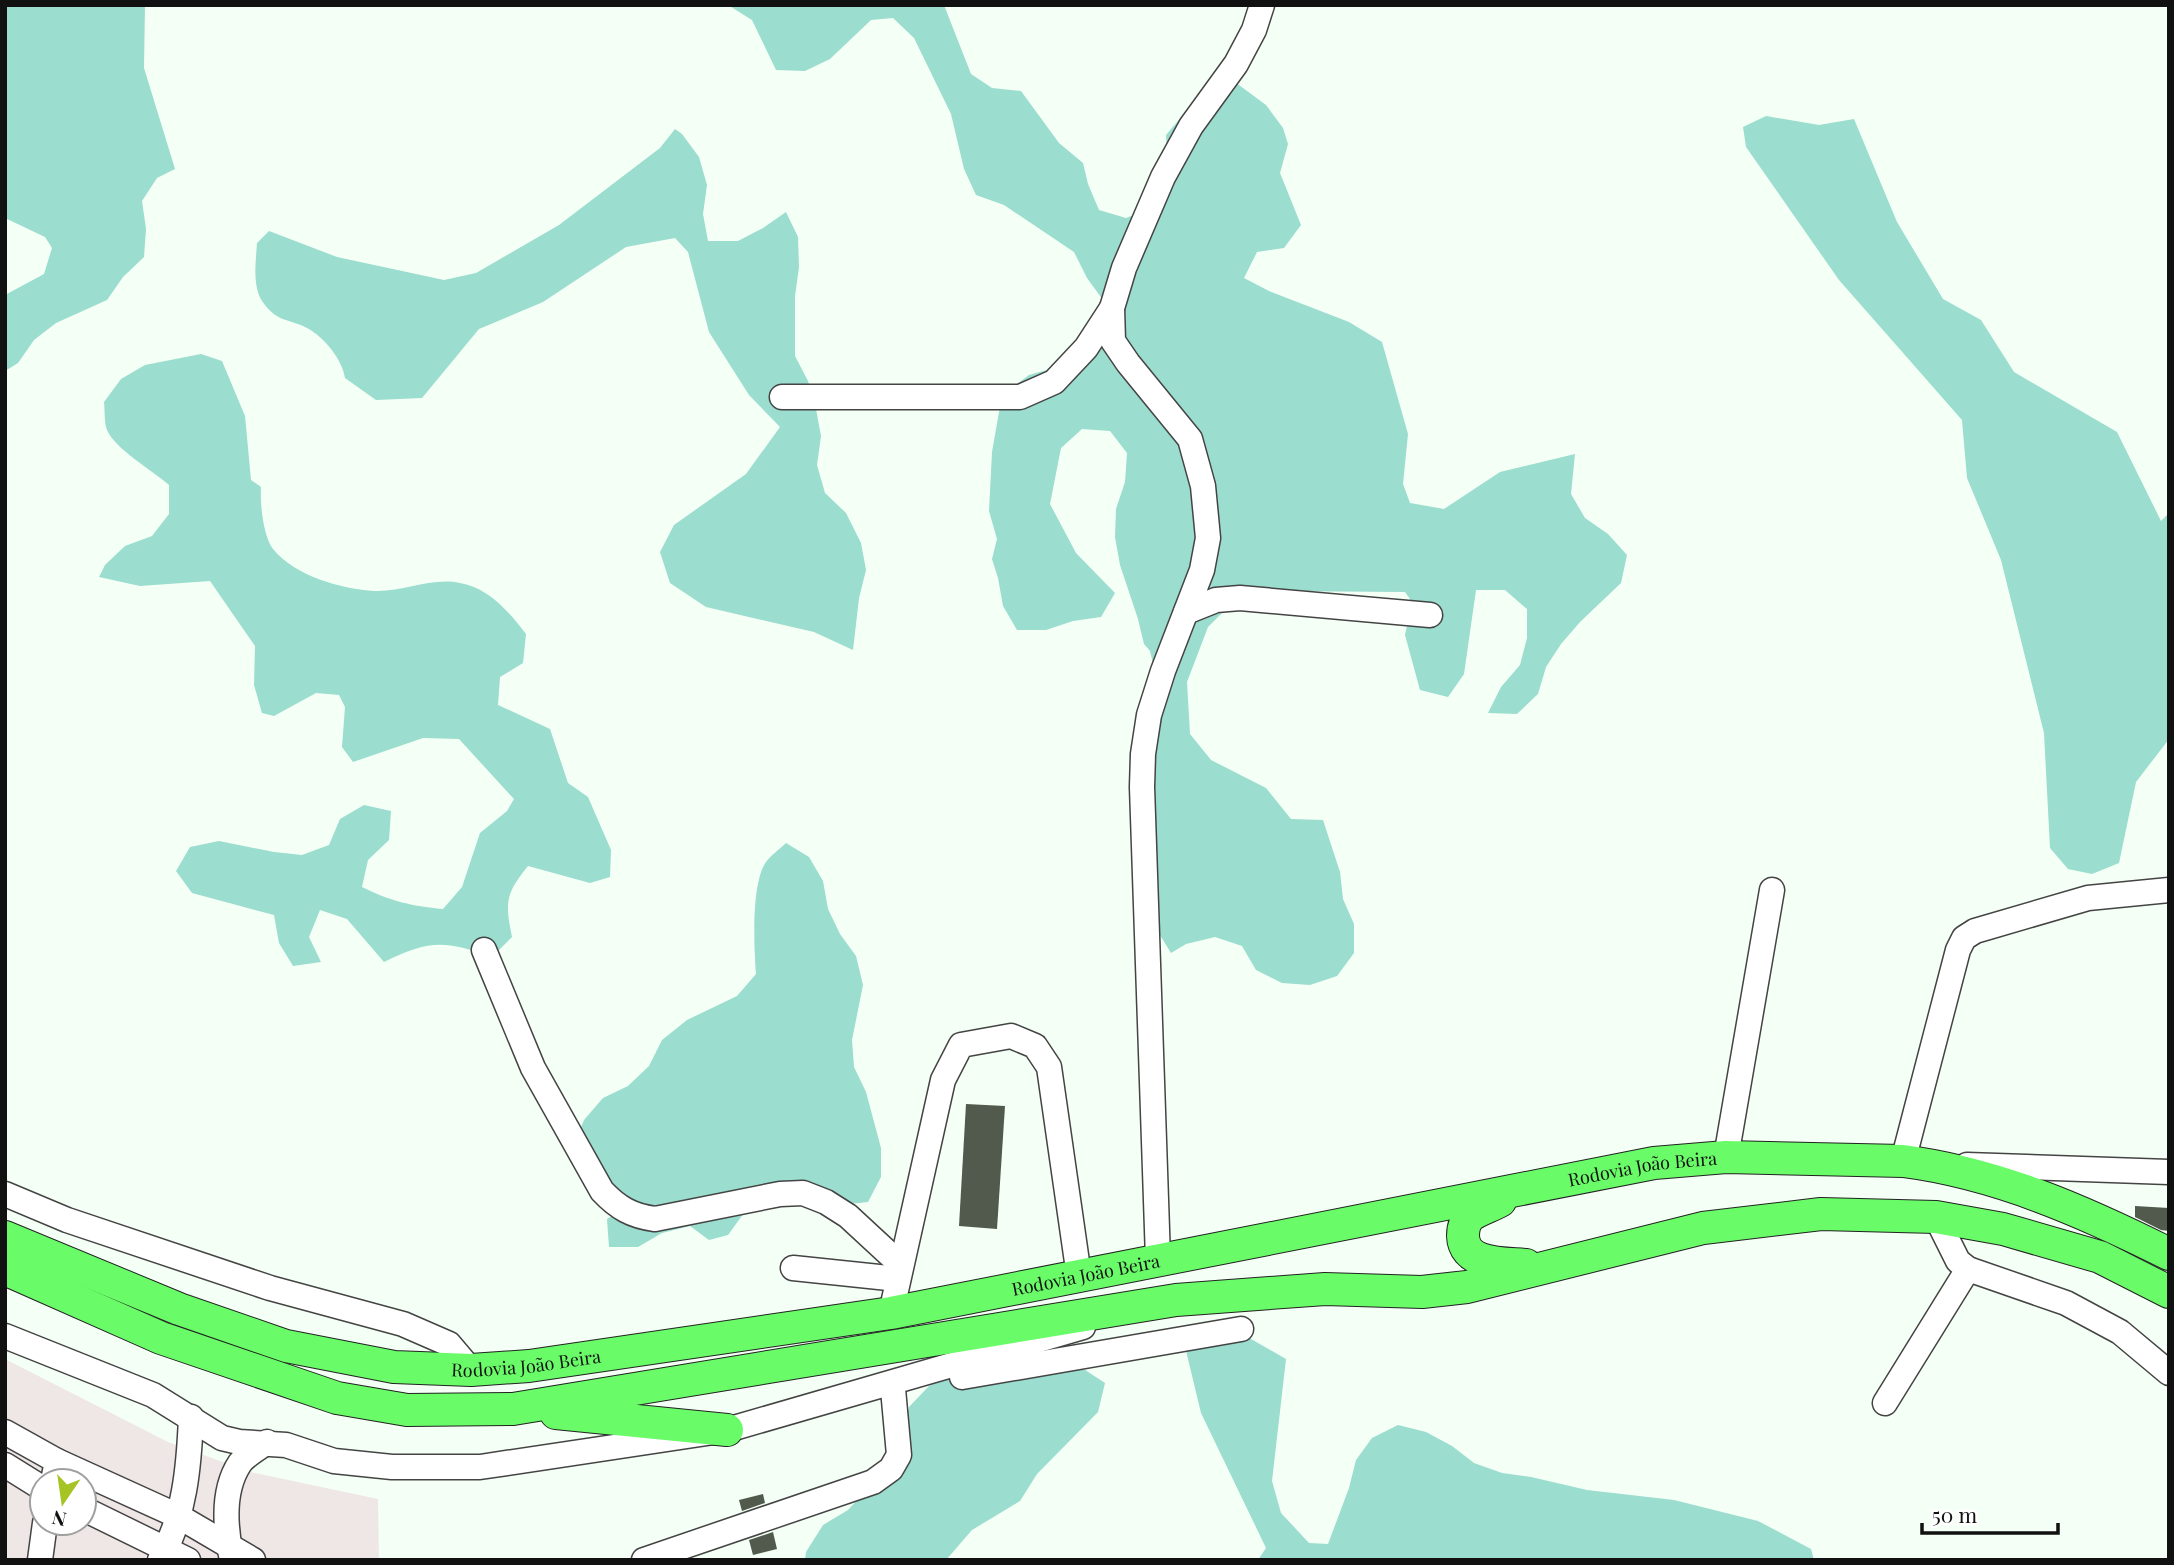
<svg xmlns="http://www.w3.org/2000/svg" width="2174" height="1565" font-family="'Playfair Display',serif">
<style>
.industrial{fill:#efe7e5;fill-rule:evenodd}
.forest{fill:#9bddcf}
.building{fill:#515a4c}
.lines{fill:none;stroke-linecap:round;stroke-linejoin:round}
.minor-casing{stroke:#444;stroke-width:27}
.major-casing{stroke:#222;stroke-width:34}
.minor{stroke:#fff;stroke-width:24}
.major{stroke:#69fb68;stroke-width:32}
.labels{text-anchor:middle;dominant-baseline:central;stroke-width:7;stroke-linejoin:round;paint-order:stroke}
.street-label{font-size:18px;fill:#111;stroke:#fff}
</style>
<rect width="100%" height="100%" fill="#f4fff5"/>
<path class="industrial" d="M5,1359l163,83 82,30 128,27 1,61h-374zM42,1481h42v42h-42z"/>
<g class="forest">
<polygon points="5,5 145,5 144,68 175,169 157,178 142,201 146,229 144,257 123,277 107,300 56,323 34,340 18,363 5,371 5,295 44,274 52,248 45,237 5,218"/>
<polygon points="728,5 944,5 971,74 992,88 1021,91 1059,143 1083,163 1088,184 1099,210 1126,218 1154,207 1167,152 1166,135 1220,71 1266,105 1283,128 1288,144 1280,173 1301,225 1284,248 1257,252 1244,278 1269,291 1349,322 1382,342 1408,434 1403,484 1410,503 1444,509 1500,472 1575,454 1571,494 1585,518 1608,534 1627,555 1621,583 1580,622 1561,644 1546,667 1538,694 1517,714 1488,713 1501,687 1520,665 1527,638 1527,609 1505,590 1476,590 1464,674 1448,697 1420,690 1405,635 1411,607 1410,599 1405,592 1263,591 1233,602 1208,627 1187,682 1190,734 1211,760 1266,788 1291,819 1323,820 1340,872 1343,899 1354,924 1354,953 1337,976 1310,985 1282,983 1256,970 1242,946 1215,937 1186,944 1171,953 1134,893 1156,676 1150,651 1144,644 1138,619 1120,565 1115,537 1116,509 1125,482 1127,453 1110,431 1082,429 1061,448 1050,504 1076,553 1115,593 1101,617 1073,621 1046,630 1017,630 1003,606 998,578 992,559 997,539 989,511 992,452 1002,395 1029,375 1057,367 1080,350 1103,300 1087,278 1074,252 1004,205 976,195 964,169 951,114 914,38 893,18 871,20 830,59 805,71 776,70 752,20"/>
<polygon points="1766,116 1819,125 1854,119 1897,222 1943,299 1981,320 2014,372 2117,432 2161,521 2169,513 2169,739 2136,782 2119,863 2092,874 2068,869 2050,848 2044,733 2001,560 1967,478 1962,420 1839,280 1746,147 1743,127"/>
<path d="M675,129l7,5 17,23 8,28 -4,29 5,27h30l25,-13 23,-16 12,25 1,30 -4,29v60l13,25 8,28 5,27 -4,29 8,28 21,20 15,30 5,27 -7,28 -6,52 -39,-18 -108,-25 -36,-24 -10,-31 14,-27 72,-51 34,-47 -31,-32 -40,-63 -21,-80 -13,-14 -49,9 -83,55 -64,27 -57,69 -46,2 -31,-22c-3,-19 -21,-41 -38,-50 -19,-10 -30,-5 -45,-27 -10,-16 -6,-41 -5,-58l12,-12 68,26 107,23 32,-7 83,-48 101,-77z"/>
<path d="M201,354l21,7 23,55 6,64 10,7c-1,16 2,49 12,62 22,27 68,40 102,42 29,1 56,-14 85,-8 29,5 49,29 66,51l-3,29 -23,14 -2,28 52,24 18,54 20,14 23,53 -1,27 -20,6 -62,-17c-23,28 -23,37 -16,71l-20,20c-49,-17 -62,-17 -108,5l-37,-43 -27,-9 -11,27 12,25 -28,4 -14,-23 -5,-28 -82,-22 -16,-22 14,-24 29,-6 55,11 28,3 27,-10 11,-26 24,-14 27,6 -2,29 -21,20 -6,27c28,14 49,19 81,22l19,-22 18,-54 27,-22 7,-12 -55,-60 -36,-1 -70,24 -11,-15 3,-40 -6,-12 -23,-2 -42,23 -12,-3 -8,-28 1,-39 -45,-65 -70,5 -41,-9 6,-12 20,-19 27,-10 17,-22v-29c-17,-15 -54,-36 -62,-55 -3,-8 -2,-20 -3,-28l17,-23 24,-14z"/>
<path d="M786,843l23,14 14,24 5,28 12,25 16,22 7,29 -11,55 2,27 12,25 15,56v29l-13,25 -28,3 -78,-17 -34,47 -19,5 -19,-14 -28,7 -24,14h-29l-2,-28 23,-14 -57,-59 11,-26 19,-22 25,-12 21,-20 13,-26 25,-20 50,-24 19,-22c-2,-26 -5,-91 10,-112 5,-7 14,-13 20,-19z"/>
<polygon points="1230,1327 1286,1359 1272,1481 1281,1513 1309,1543 1328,1544 1349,1488 1356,1460 1372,1438 1398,1425 1426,1432 1452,1446 1474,1463 1502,1473 1531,1477 1587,1490 1674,1500 1758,1521 1811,1549 1814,1560 1258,1560 1266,1548 1201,1413 1182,1334"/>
<polygon points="1079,1366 1105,1383 1098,1412 1037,1474 1020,1501 972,1530 946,1560 805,1560 806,1552 823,1525 848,1510 899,1455 909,1407 929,1386 953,1371"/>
</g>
<g class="building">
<polygon points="966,1104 1005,1106 997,1229 959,1226"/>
<polygon points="2135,1206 2169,1208 2169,1231 2161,1230 2135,1217"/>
<polygon points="763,1494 765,1503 742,1511 739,1500"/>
<polygon points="773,1532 777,1549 753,1555 749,1540"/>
</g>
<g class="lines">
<defs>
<g id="minor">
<polyline points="782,397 1020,397 1054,382 1086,348 1112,308"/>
<polyline points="1186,612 1216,600 1240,598 1430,615"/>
<path d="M484,950l49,118 69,123c16,17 30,25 53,28l125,-25 23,-1 23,9 22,14 53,49"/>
<polyline points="1726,1157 1772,890"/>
<polyline points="1903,1161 1958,950 1964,938 1975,931 2088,898 2169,890"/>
<polyline points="1967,1165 2169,1172"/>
<polyline points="5,1194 67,1220 270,1288 403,1324 449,1344 471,1370"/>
<polyline points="1936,1217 1958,1261 1968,1269 2066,1303 2120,1332 2169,1373"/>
<polyline points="1158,1259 1142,787 1143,754 1149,715 1163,671 1202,570 1208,538 1203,486 1190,439 1128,363 1113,341 1112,308 1124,268 1163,177 1191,126 1236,64 1254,30 1262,5"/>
<polyline points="793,1268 898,1279"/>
<polyline points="891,1313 943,1080 961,1045 1011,1036 1035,1046 1049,1067 1079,1276"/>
<polyline points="5,1336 153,1395 222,1438 239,1442 286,1445 334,1461 392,1467 480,1467 727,1430 1083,1327"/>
<polyline points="962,1377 1241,1329"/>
<polyline points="1885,1403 1968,1269"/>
<polyline points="5,1432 57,1461 53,1481"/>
<polyline points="57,1461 178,1516 253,1560"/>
<polyline points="5,1465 42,1488"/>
<polyline points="84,1509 188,1560"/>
<path d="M231,1555c-6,-29 -9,-65 9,-92 6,-8 19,-15 27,-21"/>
<polyline points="40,1560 45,1523"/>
<path d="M160,1560c25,-44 29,-94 31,-143"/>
<polyline points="644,1560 873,1482 891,1469 899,1455 893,1389"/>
</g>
<g id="major">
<path d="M1500,1201c-9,5 -22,9 -30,15 -5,5 -7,13 -7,20 1,30 42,27 63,29"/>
<path id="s1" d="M5,1237l174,72 107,37 108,21 77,3 58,-4 362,-53 763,-150 72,-6 177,4c94,12 182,51 266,93"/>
<polyline points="5,1269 161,1338 337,1398 407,1410 513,1409 1176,1300 1325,1289 1422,1292 1467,1287 1703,1228 1821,1214 1936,1217 2003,1229 2100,1257 2169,1292"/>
<polyline points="556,1413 727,1430"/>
</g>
</defs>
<use href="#minor" class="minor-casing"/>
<use href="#major" class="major-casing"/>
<use href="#minor" class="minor"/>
<use href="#major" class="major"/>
</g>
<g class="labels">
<g class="street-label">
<text stroke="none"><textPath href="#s1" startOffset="1678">Rodovia João Beira</textPath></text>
<text stroke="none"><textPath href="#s1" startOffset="1111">Rodovia João Beira</textPath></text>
<text stroke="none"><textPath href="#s1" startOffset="544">Rodovia João Beira</textPath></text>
</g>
</g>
<rect width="2174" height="1565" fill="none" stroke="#111111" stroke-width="14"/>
<g transform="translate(63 1502) rotate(193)"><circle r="33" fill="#ffffff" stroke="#a0a0a0" stroke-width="2"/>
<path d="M0-5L12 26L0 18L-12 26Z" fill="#a6c524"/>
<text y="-10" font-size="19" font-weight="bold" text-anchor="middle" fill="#111111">N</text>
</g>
<path d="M1922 1523v10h136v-10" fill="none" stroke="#111111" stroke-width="3.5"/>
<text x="1932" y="1523" font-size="21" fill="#111111" stroke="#ffffff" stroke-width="5" paint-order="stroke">50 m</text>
</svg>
